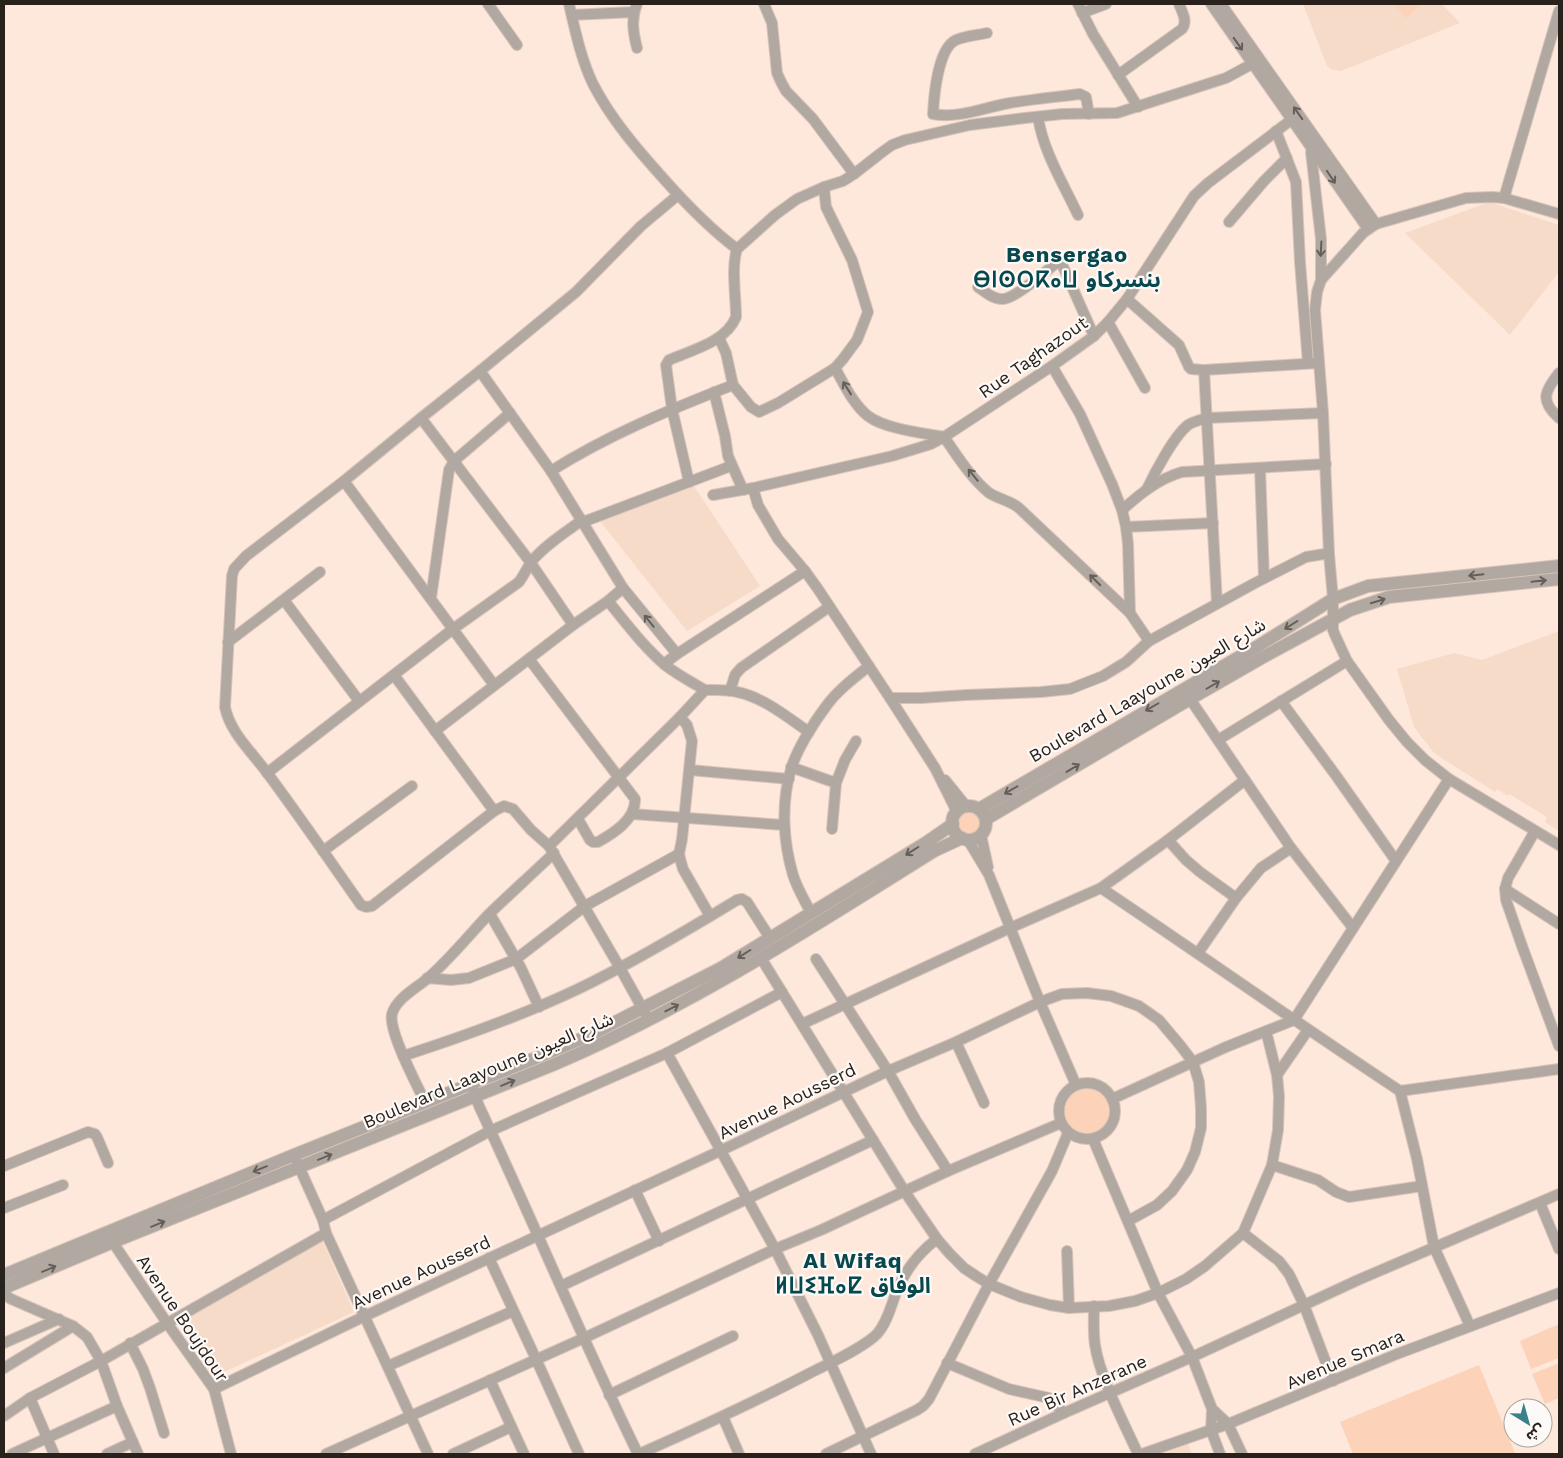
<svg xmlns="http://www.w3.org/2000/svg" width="1563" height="1458" font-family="'Work Sans','Noto Sans Arabic','Noto Sans Tifinagh',sans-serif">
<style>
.built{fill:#f7dbc9}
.green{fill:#fcd3b8}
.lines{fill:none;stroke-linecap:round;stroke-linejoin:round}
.minor-casing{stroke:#d7c4b9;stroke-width:12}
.tertiary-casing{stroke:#d7c4b9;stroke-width:14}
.minor{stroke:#b1a8a2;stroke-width:10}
.tertiary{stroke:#b1a8a2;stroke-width:12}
.oneway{stroke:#665e58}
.labels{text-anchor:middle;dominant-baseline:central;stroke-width:4.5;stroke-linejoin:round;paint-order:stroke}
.street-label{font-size:18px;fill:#28211c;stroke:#fdf9f6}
.district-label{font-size:22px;font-weight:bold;letter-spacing:1px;fill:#06484e;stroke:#fdf9f6}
</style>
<rect width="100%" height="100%" fill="#fde8db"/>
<g class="built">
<polygon points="1303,4 1442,4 1460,23 1341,71 1331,69 1327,66"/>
<polygon points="1489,202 1559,225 1559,272 1510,335 1405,233"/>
<polygon points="692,483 760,586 687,631 600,521"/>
<polygon points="1559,631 1559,831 1545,822 1547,817 1509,794 1508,796 1497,789 1495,792 1434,753 1414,727 1397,669 1454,653 1482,660"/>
<polygon points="322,1240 354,1312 211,1378 203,1350 179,1318"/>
<polygon points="1188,1444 1192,1454 1163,1454"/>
</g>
<g class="green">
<polygon points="1394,4 1422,4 1406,18"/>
<circle cx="970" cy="823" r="14"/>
<circle cx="1088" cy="1111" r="23"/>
<polygon points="1559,1324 1559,1358 1531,1369 1520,1341"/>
<polygon points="1559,1363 1559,1398 1545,1404 1532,1374"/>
<polygon points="1479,1365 1515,1453 1511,1454 1353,1454 1340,1422"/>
</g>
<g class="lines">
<defs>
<g id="minor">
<polyline points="488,4 517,45"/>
<path d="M569,4c6,26 12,55 24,80 18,35 44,65 70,94 23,26 46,50 74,71"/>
<path d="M637,4c-6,15 -4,28 0,44"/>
<polyline points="764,4 772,23 777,73 781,82 786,91 813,119 854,174"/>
<polyline points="1078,4 1093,34 1138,107"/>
<polyline points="1211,4 1368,229"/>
<polyline points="1221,4 1376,224"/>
<polyline points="1082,13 1106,4"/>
<polyline points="572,15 634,12"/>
<path d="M987,33c-9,2 -22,3 -31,7 -18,8 -22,56 -23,74 26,5 52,-7 77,-11 23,-4 47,-6 70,-9l6,3 3,17"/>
<path d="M1118,75l64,-46c6,-8 0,-17 -3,-25"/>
<path d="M1038,117c5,34 25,66 40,98"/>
<polyline points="1276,131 1296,182 1300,262 1308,363"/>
<polyline points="1311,152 1321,239 1321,280"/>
<polyline points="1504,198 1559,11"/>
<polyline points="1559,214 1504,198 1492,197 1466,198 1376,224 1363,233 1321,280 1317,292 1315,310 1323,413 1329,554 1333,599 1333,630 1335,635 1347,661 1389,720 1407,742 1425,760 1449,779 1559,845"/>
<polyline points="1229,222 1264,181 1287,158"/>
<path d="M978,287c7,5 16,13 25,12 14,-1 45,-30 57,-39l34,76"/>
<polyline points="1127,299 1179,345 1189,367 1191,369 1204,370"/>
<polyline points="1108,322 1145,388"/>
<polyline points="719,338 726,353 733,385 751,407 759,412 778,403 835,368 843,359 857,340 868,312 852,260 826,207 824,187"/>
<polyline points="1052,366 1080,414 1112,484 1122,510 1126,527 1128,544 1130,613 1149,641"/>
<path d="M835,368c9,16 18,36 33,48 17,13 55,17 76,21 13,18 26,40 44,55 9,7 22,8 31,16l111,105"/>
<polyline points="480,371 576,292 641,226 678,195"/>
<path d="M1559,373c-15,19 -19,28 0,45"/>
<polyline points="714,392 725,436 728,456 743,490"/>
<polyline points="421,418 531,563 573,625"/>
<polyline points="1260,468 1264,578"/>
<path d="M551,471c57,-36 120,-62 182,-86"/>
<polyline points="344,481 494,685"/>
<path d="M689,482l-17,-73 -6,-44 3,-5c23,-10 57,-18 67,-43 0,-21 -5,-49 1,-68l38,-34 22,-16 27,-12 19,-6 11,-7 27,-21 11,-8 13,-5 65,-15 55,-7 37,-4 55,-1 109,-35 26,-14"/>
<polyline points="753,488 758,505 778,539 805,571 818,589 890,698 935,768 957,812"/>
<path d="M1147,489c8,-17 27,-53 41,-64 6,-4 13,-5 19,-7l116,-5"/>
<polyline points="713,495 753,488 892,456 931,444 944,437 1052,366 1094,336 1108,322 1127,299 1194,196 1208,183 1291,120"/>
<path d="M1122,510c18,-16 36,-31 60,-38l144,-8"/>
<polyline points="583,522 731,466"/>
<polyline points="1126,527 1213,523"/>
<polyline points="431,598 449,470 454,461 510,413"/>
<polyline points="284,600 359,701"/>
<path d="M608,601c18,22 35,45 57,64 13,10 26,17 40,25l-25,27 -131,129 71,122 26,47"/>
<polyline points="1217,603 1204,370 1319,363"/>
<polyline points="228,642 320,572"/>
<path d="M529,659l106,140c1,20 -21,34 -37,43h-5l-3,-2 -12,-21"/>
<polyline points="664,664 677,654 805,571"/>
<polyline points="394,675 494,811"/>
<path d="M705,690c10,0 22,-1 32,2 26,5 50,25 72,40"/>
<polyline points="730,691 735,675 741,668 829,607"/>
<polyline points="1186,693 1291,848 1353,928"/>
<polyline points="890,698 921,698 966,695 1041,692 1070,689 1103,676 1126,662 1149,641 1255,583 1306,557 1324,554 1329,554"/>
<polyline points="1281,701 1337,777 1396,861"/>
<polyline points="680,717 687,725 692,741 682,839 679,854 681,862 683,869 710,916"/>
<polyline points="435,731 573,625 608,601 623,588"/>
<polyline points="1218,740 1347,661"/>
<polyline points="791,767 836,783"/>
<polyline points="690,770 789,779"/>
<path d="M267,773l186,-144 66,-47c5,-7 8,-14 13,-21 13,-16 33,-28 50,-41"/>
<polyline points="945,780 966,806"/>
<polyline points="632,814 784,825"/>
<polyline points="832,829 836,783 845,760 856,741"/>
<polyline points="1535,831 1508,878 1505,889 1506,900 1522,946 1559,1046"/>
<polyline points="981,835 988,867"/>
<polyline points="968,840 989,875 1040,1002 1076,1085"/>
<polyline points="1168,840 1186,860 1200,872 1236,898"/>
<path d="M549,846l-18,-16 -18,-21 -9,-3 -10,5 -122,95 -6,1 -5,-2c-31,-44 -61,-88 -93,-131 -15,-21 -38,-41 -43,-67l7,-131 2,-7 12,-13 98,-75 77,-63 59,-47 71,100 72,117 54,66"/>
<polyline points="323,851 412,786"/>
<path d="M1101,888c100,67 199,137 299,203l159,-22"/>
<polyline points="1505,889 1559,924"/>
<path d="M811,913c-6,-12 -14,-25 -18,-38 -10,-34 -12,-72 -2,-106 6,-20 23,-47 36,-64 11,-15 27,-27 42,-39"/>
<polyline points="490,914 521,968 539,1007"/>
<polyline points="1198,953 1236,898 1261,868 1291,848"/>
<polyline points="761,958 905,1192 937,1239 950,1254 964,1268 976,1276 989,1284 1021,1297 1050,1305 1069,1308 1109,1306 1135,1301 1158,1293 1186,1279 1205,1266 1243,1233 1272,1165 1278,1130 1279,1096 1277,1075 1266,1031"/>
<polyline points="816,959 888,1071 915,1119 948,1171"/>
<polyline points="427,978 451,980 469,978 516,959 585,906 679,854"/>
<polyline points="802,1024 1010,928 1101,888 1168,840 1245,780"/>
<polyline points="956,1042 984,1103"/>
<polyline points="667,1053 775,1249 818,1335 871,1454"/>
<path d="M403,1056c59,-19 118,-40 175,-67 54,-26 108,-58 159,-89l5,-1 5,3 23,36"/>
<polyline points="1277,1075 1308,1030"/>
<circle cx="1087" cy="1111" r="28"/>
<path d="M471,1084l8,22c54,115 103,233 159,348"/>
<polyline points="1400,1091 1417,1159 1434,1247 1470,1326"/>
<polyline points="1112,1099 1226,1047 1294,1020 1449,779"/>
<path d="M425,1102c-8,-17 -37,-71 -33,-88 4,-15 24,-26 35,-35 23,-20 42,-44 63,-66 21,-20 43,-40 64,-60"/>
<polyline points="1093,1139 1158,1293 1192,1357 1212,1409 1211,1430 1220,1454"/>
<polyline points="296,1160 323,1220 326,1233 428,1454"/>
<polyline points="1272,1165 1318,1180 1336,1192 1349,1197 1422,1186"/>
<polyline points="4,1166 88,1132 95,1134 97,1137 108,1163"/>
<polyline points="635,1190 659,1241"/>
<polyline points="1540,1203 1559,1249"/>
<polyline points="4,1208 63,1185"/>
<polyline points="323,1220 490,1131 667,1053 782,992"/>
<polyline points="1243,1233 1279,1261 1289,1274 1304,1305 1333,1381"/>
<polyline points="110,1238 167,1323 214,1389 231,1454"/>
<polyline points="1067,1251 1069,1308"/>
<polyline points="489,1258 536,1359 579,1454"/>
<polyline points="561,1286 873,1140"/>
<polyline points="4,1294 11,1299 73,1326 87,1337 101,1361 117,1406 138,1454"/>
<path d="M1094,1306c0,13 -1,26 1,39 5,33 29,78 43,109"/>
<polyline points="4,1343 59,1319"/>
<polyline points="130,1343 143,1369 150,1388 164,1433"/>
<polyline points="947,1363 1009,1389 1049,1398 1064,1413"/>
<polyline points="388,1366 513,1311"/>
<polyline points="4,1368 73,1326"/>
<polyline points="490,1380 524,1454"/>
<polyline points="214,1389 365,1316 722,1150 888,1071 956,1042 1040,1002 1062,994 1087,993 1111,996 1139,1006 1159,1020 1180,1045 1193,1062 1199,1082 1201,1108 1201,1128 1195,1152 1187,1170 1172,1191 1157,1205 1128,1221"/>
<polyline points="609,1395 733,1336"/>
<polyline points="30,1398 54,1454"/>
<polyline points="1212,1409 1228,1424 1242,1454"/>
<polyline points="4,1416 30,1398 101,1361 326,1233"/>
<polyline points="723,1417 739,1454"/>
<polyline points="12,1454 117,1406"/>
<polyline points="107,1454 133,1442"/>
<polyline points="326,1454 584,1338 775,1249 821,1230 948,1171 1061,1123"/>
<polyline points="453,1454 511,1427"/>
<path d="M639,1454c59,-26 116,-52 173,-82 18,-9 51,-24 65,-38 10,-11 14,-28 19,-41 9,-23 22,-40 41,-54"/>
<polyline points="826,1454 917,1410 923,1406 929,1399 989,1284 1052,1171 1068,1133"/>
<polyline points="975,1454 1064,1413 1192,1357 1358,1280 1559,1194"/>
<polyline points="1142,1454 1228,1424 1397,1354 1559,1293"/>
</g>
<g id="tertiary">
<circle cx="969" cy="823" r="17"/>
<polyline points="979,809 1258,646 1333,599 1368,586 1559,566"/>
<polyline points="986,819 1190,699 1265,656 1350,610 1389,597 1559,579"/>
<polyline points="4,1275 294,1155 548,1053 590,1035 721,968 927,842 953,824"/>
<path d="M4,1288l109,-46 442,-178c134,-57 256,-136 379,-213l28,-13"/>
</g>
</defs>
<use href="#minor" class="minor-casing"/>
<use href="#tertiary" class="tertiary-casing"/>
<use href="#minor" class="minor"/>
<use href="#tertiary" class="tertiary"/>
</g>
<defs><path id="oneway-shaft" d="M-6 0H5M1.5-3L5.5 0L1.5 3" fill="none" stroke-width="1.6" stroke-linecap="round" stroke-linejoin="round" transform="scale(1.25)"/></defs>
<g class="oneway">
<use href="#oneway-shaft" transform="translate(1238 44) rotate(55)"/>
<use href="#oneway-shaft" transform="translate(1298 113) rotate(-125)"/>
<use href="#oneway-shaft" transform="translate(1331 177) rotate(56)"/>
<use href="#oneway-shaft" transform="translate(1321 249) rotate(93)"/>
<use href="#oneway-shaft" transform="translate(847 388) rotate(-122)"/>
<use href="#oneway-shaft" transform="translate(973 475) rotate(-129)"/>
<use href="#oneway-shaft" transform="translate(1476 575) rotate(174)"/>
<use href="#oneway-shaft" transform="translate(1095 580) rotate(-135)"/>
<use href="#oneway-shaft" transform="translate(1539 581) rotate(-6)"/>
<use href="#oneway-shaft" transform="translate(1378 601) rotate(-17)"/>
<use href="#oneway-shaft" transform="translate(649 621) rotate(-129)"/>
<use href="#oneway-shaft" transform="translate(1291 625) rotate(148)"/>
<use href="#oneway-shaft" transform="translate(1213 685) rotate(-30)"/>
<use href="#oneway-shaft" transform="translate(1152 707) rotate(150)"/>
<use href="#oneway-shaft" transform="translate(1073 768) rotate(-31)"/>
<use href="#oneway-shaft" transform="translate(1011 790) rotate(150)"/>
<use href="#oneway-shaft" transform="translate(912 851) rotate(148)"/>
<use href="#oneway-shaft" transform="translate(744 954) rotate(148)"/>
<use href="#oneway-shaft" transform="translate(672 1008) rotate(-27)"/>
<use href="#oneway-shaft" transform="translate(508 1083) rotate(-22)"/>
<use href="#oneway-shaft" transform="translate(325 1157) rotate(-22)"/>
<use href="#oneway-shaft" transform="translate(260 1169) rotate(158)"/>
<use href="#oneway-shaft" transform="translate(158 1224) rotate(-22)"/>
<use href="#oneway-shaft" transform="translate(49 1269) rotate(-23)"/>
</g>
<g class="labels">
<g class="street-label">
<text transform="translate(1033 357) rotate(-35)">Rue Taghazout</text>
<text transform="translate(1147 690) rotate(-30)">Boulevard Laayoune شارع العيون</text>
<text transform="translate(488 1070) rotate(-23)">Boulevard Laayoune شارع العيون</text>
<text transform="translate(787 1101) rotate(-26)">Avenue Aousserd</text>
<text transform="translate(421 1272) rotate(-25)">Avenue Aousserd</text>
<text transform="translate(183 1318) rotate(56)">Avenue Boujdour</text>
<text transform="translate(1345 1359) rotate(-23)">Avenue Smara</text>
<text transform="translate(1077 1390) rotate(-24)">Rue Bir Anzerane</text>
</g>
<g class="district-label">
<text x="1067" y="254">Bensergao<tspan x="1067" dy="25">ⴱⵏⵙⵔⴽⴰⵡ بنسركاو</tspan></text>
<text x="853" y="1260">Al Wifaq<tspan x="853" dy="25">ⵍⵡⵉⴼⴰⵇ الوفاق</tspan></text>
</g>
</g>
<rect width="1563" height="1458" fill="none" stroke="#28211c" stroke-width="10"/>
<g transform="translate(1528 1423) rotate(143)"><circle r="24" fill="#fdf9f6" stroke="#a8a39f"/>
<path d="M0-4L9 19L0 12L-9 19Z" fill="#3a828a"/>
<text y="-8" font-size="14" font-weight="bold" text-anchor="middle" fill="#28211c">ش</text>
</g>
</svg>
